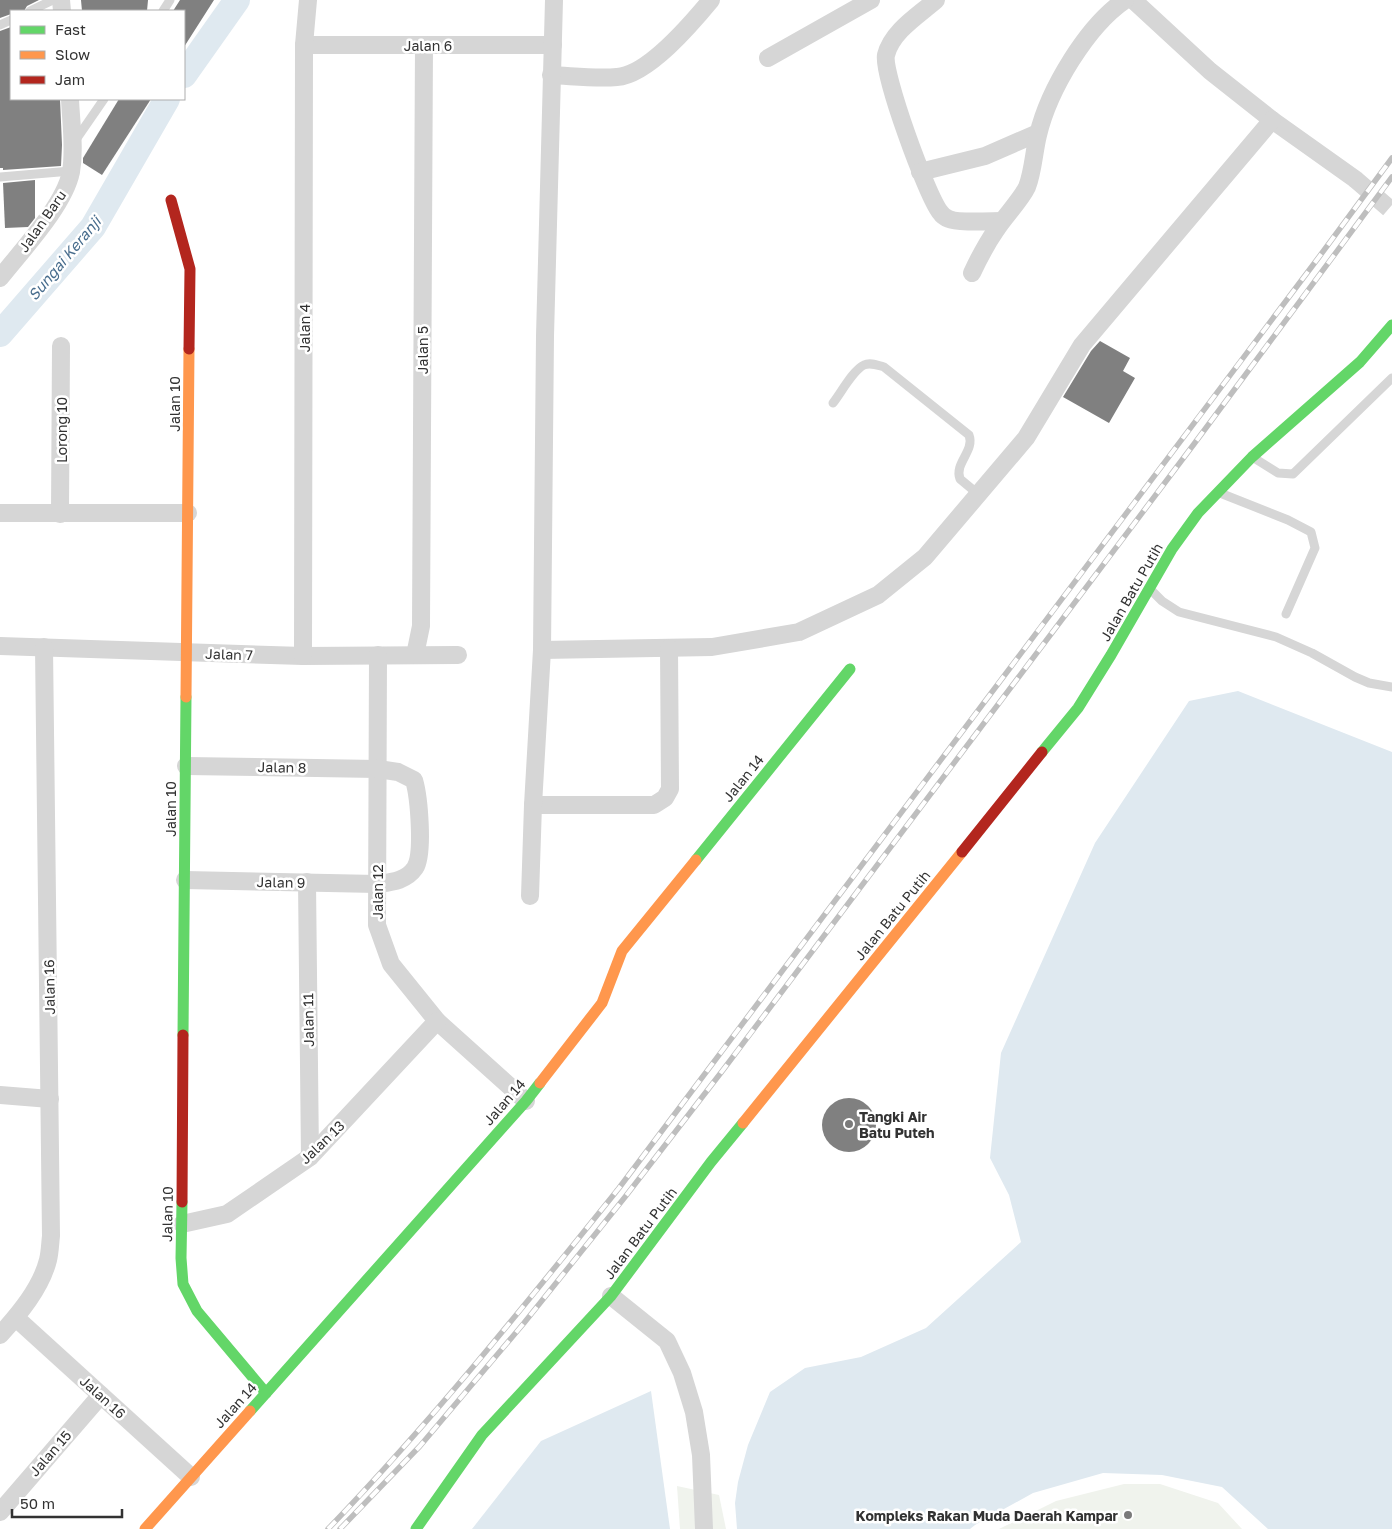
<svg xmlns="http://www.w3.org/2000/svg" width="1392" height="1529" font-family="'Golos Text',sans-serif">
<style>
.green{fill:#f0f3ed}
.water{fill:#dfe9f0}
.lines{fill:none;stroke-linecap:round;stroke-linejoin:round}
.river{stroke:#dfe9f0;stroke-width:26}
.building{fill:#808080}
.street-tunnel{stroke:#d6d6d6;stroke-width:18;stroke-dasharray:18 9;stroke-linecap:butt}
.lane{stroke:#d6d6d6;stroke-width:9}
.street{stroke:#d6d6d6;stroke-width:18}
.fast{stroke:#63d668;stroke-width:11}
.slow{stroke:#ff974d;stroke-width:11}
.jam{stroke:#b3261e;stroke-width:11}
.rail-casing{stroke:#bebebe;stroke-width:5.5}
.rail{stroke:#fff;stroke-width:4;stroke-dasharray:11;stroke-linecap:butt}
.poi-dot{fill:#7a7a7a;stroke:#fff;stroke-width:2}
.labels{text-anchor:middle;dominant-baseline:central;stroke-width:5;stroke-linejoin:round;paint-order:stroke}
.street-label{font-size:14px;fill:#323232;stroke:#fff}
.poi-label{font-size:14px;font-weight:bold;fill:#323232;stroke:#fff;text-anchor:start}
.water-label{font-size:15px;font-style:italic;fill:#486d8d;stroke:#fff}
</style>
<rect width="100%" height="100%" fill="#fff"/>
<g class="green">
<polygon points="1124,1484 1160,1484 1218,1503 1242,1529 999,1529 1056,1501"/>
<polygon points="677,1486 719,1495 726,1529 680,1529"/>
</g>
<g class="water">
<polygon points="1238,691 1392,752 1392,1529 1268,1529 1222,1487 1162,1475 1103,1473 1033,1493 975,1525 970,1529 737,1529 735,1503 738,1482 748,1445 770,1392 805,1368 861,1357 926,1328 1021,1242 1009,1195 990,1158 1001,1053 1095,843 1189,701"/>
<polygon points="651,1391 670,1529 472,1529 541,1441"/>
</g>
<g class="lines">
<g class="river">
<polyline points="184,75 237,0"/>
<polyline points="0,334 93,227 167,99"/>
</g>
</g>
<g class="building">
<polygon points="0,0 39,0 27,6 24,11 11,11 11,14 0,18"/>
<polygon points="81,0 148,0 147,11 82,11"/>
<polygon points="180,0 214,0 184,47 184,11 173,11"/>
<polygon points="11,27 11,99 60,99 62,145 61,166 3,170 3,168 0,168 0,31"/>
<polygon points="119,99 151,99 102,175 83,163 83,158"/>
<polygon points="35,180 35,218 28,227 5,228 3,183"/>
<polygon points="1100,341 1130,358 1123,371 1135,378 1109,423 1063,397 1091,351"/>
<circle cx="849" cy="1125" r="27"/>
</g>
<g class="lines">
<polyline class="street-tunnel" points="1355,179 1392,211"/>
<g class="lane">
<polyline points="30,11 53,0"/>
<polyline points="163,11 170,0"/>
<polyline points="0,25 11,20"/>
<polyline points="75,141 104,99"/>
<polyline points="0,177 71,171"/>
<path d="M833,403c8,-10 20,-33 31,-38 6,-3 13,0 20,2l85,68c6,16 -15,28 -9,44l18,15"/>
<polyline points="1254,458 1278,473 1293,474 1392,378"/>
<polyline points="1220,493 1288,520 1311,532 1315,548 1286,614"/>
<polyline points="1151,590 1162,601 1179,612 1276,637 1312,653 1355,677 1369,683 1392,687"/>
</g>
<g class="street">
<polyline points="61,0 62,11"/>
<path d="M936,0c-17,15 -44,31 -50,55 -4,18 41,141 54,157 2,3 6,6 9,7 8,4 42,2 53,2"/>
<polyline points="1133,0 1210,71 1272,120 1355,179"/>
<polyline points="304,45 553,45"/>
<polyline points="768,58 871,0"/>
<path d="M551,75c22,1 45,4 66,2 31,-2 75,-54 94,-77"/>
<polyline points="920,172 985,156 1038,133"/>
<path d="M972,273c7,-15 15,-30 24,-43 8,-13 25,-30 31,-43 6,-15 7,-36 11,-52 11,-46 49,-109 87,-135"/>
<path d="M0,278c22,-28 64,-72 71,-106 4,-24 0,-49 -1,-73"/>
<polyline points="0,513 188,513"/>
<polyline points="60,514 61,346"/>
<polyline points="0,646 303,656 458,655"/>
<polyline points="542,650 712,647 799,632 878,595 925,557 1026,438 1082,345 1272,120"/>
<polyline points="378,655 377,925 391,964 437,1021 526,1101"/>
<polyline points="415,655 421,626 424,45"/>
<polyline points="303,656 304,45 308,0"/>
<polyline points="533,805 654,805 665,798 670,789 669,648"/>
<path d="M185,880l192,4c15,-2 29,-3 38,-16 9,-14 4,-71 -1,-88l-16,-8 -20,-3 -192,-3"/>
<polyline points="307,882 310,1157"/>
<polyline points="530,896 533,805 542,650 545,336 554,0"/>
<polyline points="0,1095 50,1099"/>
<polyline points="182,1224 227,1214 310,1157 437,1021"/>
<polyline points="611,1296 667,1341 682,1373 694,1412 701,1455 704,1529"/>
<polyline points="16,1318 191,1477"/>
<path d="M0,1335c19,-21 41,-47 48,-75 2,-8 2,-16 3,-24l-7,-589"/>
<polyline points="0,1512 101,1395"/>
</g>
<g class="fast">
<polyline points="1042,752 1078,708 1111,655 1172,549 1198,513 1252,457 1360,362 1392,325"/>
<polyline points="696,860 850,669"/>
<polyline points="183,1035 186,697"/>
<polyline points="182,1202 181,1258 183,1284 197,1311 266,1393"/>
<polyline points="250,1411 526,1101 540,1083"/>
<polyline points="416,1529 482,1435 611,1296 711,1162 743,1123"/>
</g>
<g class="slow">
<polyline points="186,697 189,349"/>
<polyline points="540,1083 602,1003 622,951 696,860"/>
<polyline points="743,1123 962,852"/>
<polyline points="145,1529 250,1411"/>
</g>
<g class="jam">
<polyline points="171,200 190,269 189,349"/>
<polyline points="962,852 1042,752"/>
<polyline points="182,1202 183,1035"/>
</g>
<defs>
<g id="rail">
<path d="M328,1529c104,-108 197,-224 291,-341l700,-931 73,-99"/>
<polyline points="340,1529 420,1446 524,1323 625,1197 723,1070 1194,444 1392,177"/>
</g>
</defs>
<use href="#rail" class="rail-casing"/>
<use href="#rail" class="rail"/>
</g>
<g class="poi-dot">
<circle cx="849" cy="1124" r="5"/>
<circle cx="1128" cy="1515" r="5"/>
</g>
<g class="labels">
<g class="street-label">
<text x="428" y="45">Jalan 6</text>
<text transform="translate(42 221) rotate(-55)">Jalan Baru</text>
<text transform="translate(304 328) rotate(-90)">Jalan 4</text>
<text transform="translate(422 350) rotate(-90)">Jalan 5</text>
<text transform="translate(174 404) rotate(-90)">Jalan 10</text>
<text transform="translate(61 430) rotate(-90)">Lorong 10</text>
<text transform="translate(1131 592) rotate(-60)">Jalan Batu Putih</text>
<text transform="translate(229 654) rotate(2)">Jalan 7</text>
<text transform="translate(282 767) rotate(1)">Jalan 8</text>
<text transform="translate(743 778) rotate(-51)">Jalan 14</text>
<text transform="translate(170 809) rotate(-90)">Jalan 10</text>
<text transform="translate(281 882) rotate(1)">Jalan 9</text>
<text transform="translate(377 892) rotate(-90)">Jalan 12</text>
<text transform="translate(892 915) rotate(-51)">Jalan Batu Putih</text>
<text transform="translate(49 987) rotate(-91)">Jalan 16</text>
<text transform="translate(308 1020) rotate(-91)">Jalan 11</text>
<text transform="translate(504 1102) rotate(-49)">Jalan 14</text>
<text transform="translate(322 1142) rotate(-44)">Jalan 13</text>
<text transform="translate(167 1214) rotate(-89)">Jalan 10</text>
<text transform="translate(640 1233) rotate(-53)">Jalan Batu Putih</text>
<text transform="translate(103 1397) rotate(42)">Jalan 16</text>
<text transform="translate(235 1405) rotate(-48)">Jalan 14</text>
<text transform="translate(50 1453) rotate(-49)">Jalan 15</text>
</g>
<g class="poi-label">
<text x="859" y="1116">Tangki Air<tspan x="859" dy="16">Batu Puteh</tspan></text>
<text x="1118" y="1515" text-anchor="end">Kompleks Rakan Muda Daerah Kampar</text>
</g>
<g class="water-label">
<text transform="translate(64 258) rotate(-50)">Sungai Keranji</text>
</g>
</g>
<rect x="10" y="10" width="175" height="90" fill="#ffffff" stroke="#adadad"/>
<rect x="20" y="26" width="25" height="8" fill="#63d668" stroke="#adadad"/>
<text x="55" y="35" font-size="15" fill="#323232">Fast</text>
<rect x="20" y="51" width="25" height="8" fill="#ff974d" stroke="#adadad"/>
<text x="55" y="60" font-size="15" fill="#323232">Slow</text>
<rect x="20" y="76" width="25" height="8" fill="#b3261e" stroke="#adadad"/>
<text x="55" y="85" font-size="15" fill="#323232">Jam</text>
<path d="M12 1509v8h110v-8" fill="none" stroke="#323232" stroke-width="2.5"/>
<text x="20" y="1509" font-size="15" fill="#323232" stroke="#ffffff" stroke-width="4" paint-order="stroke">50 m</text>
</svg>
